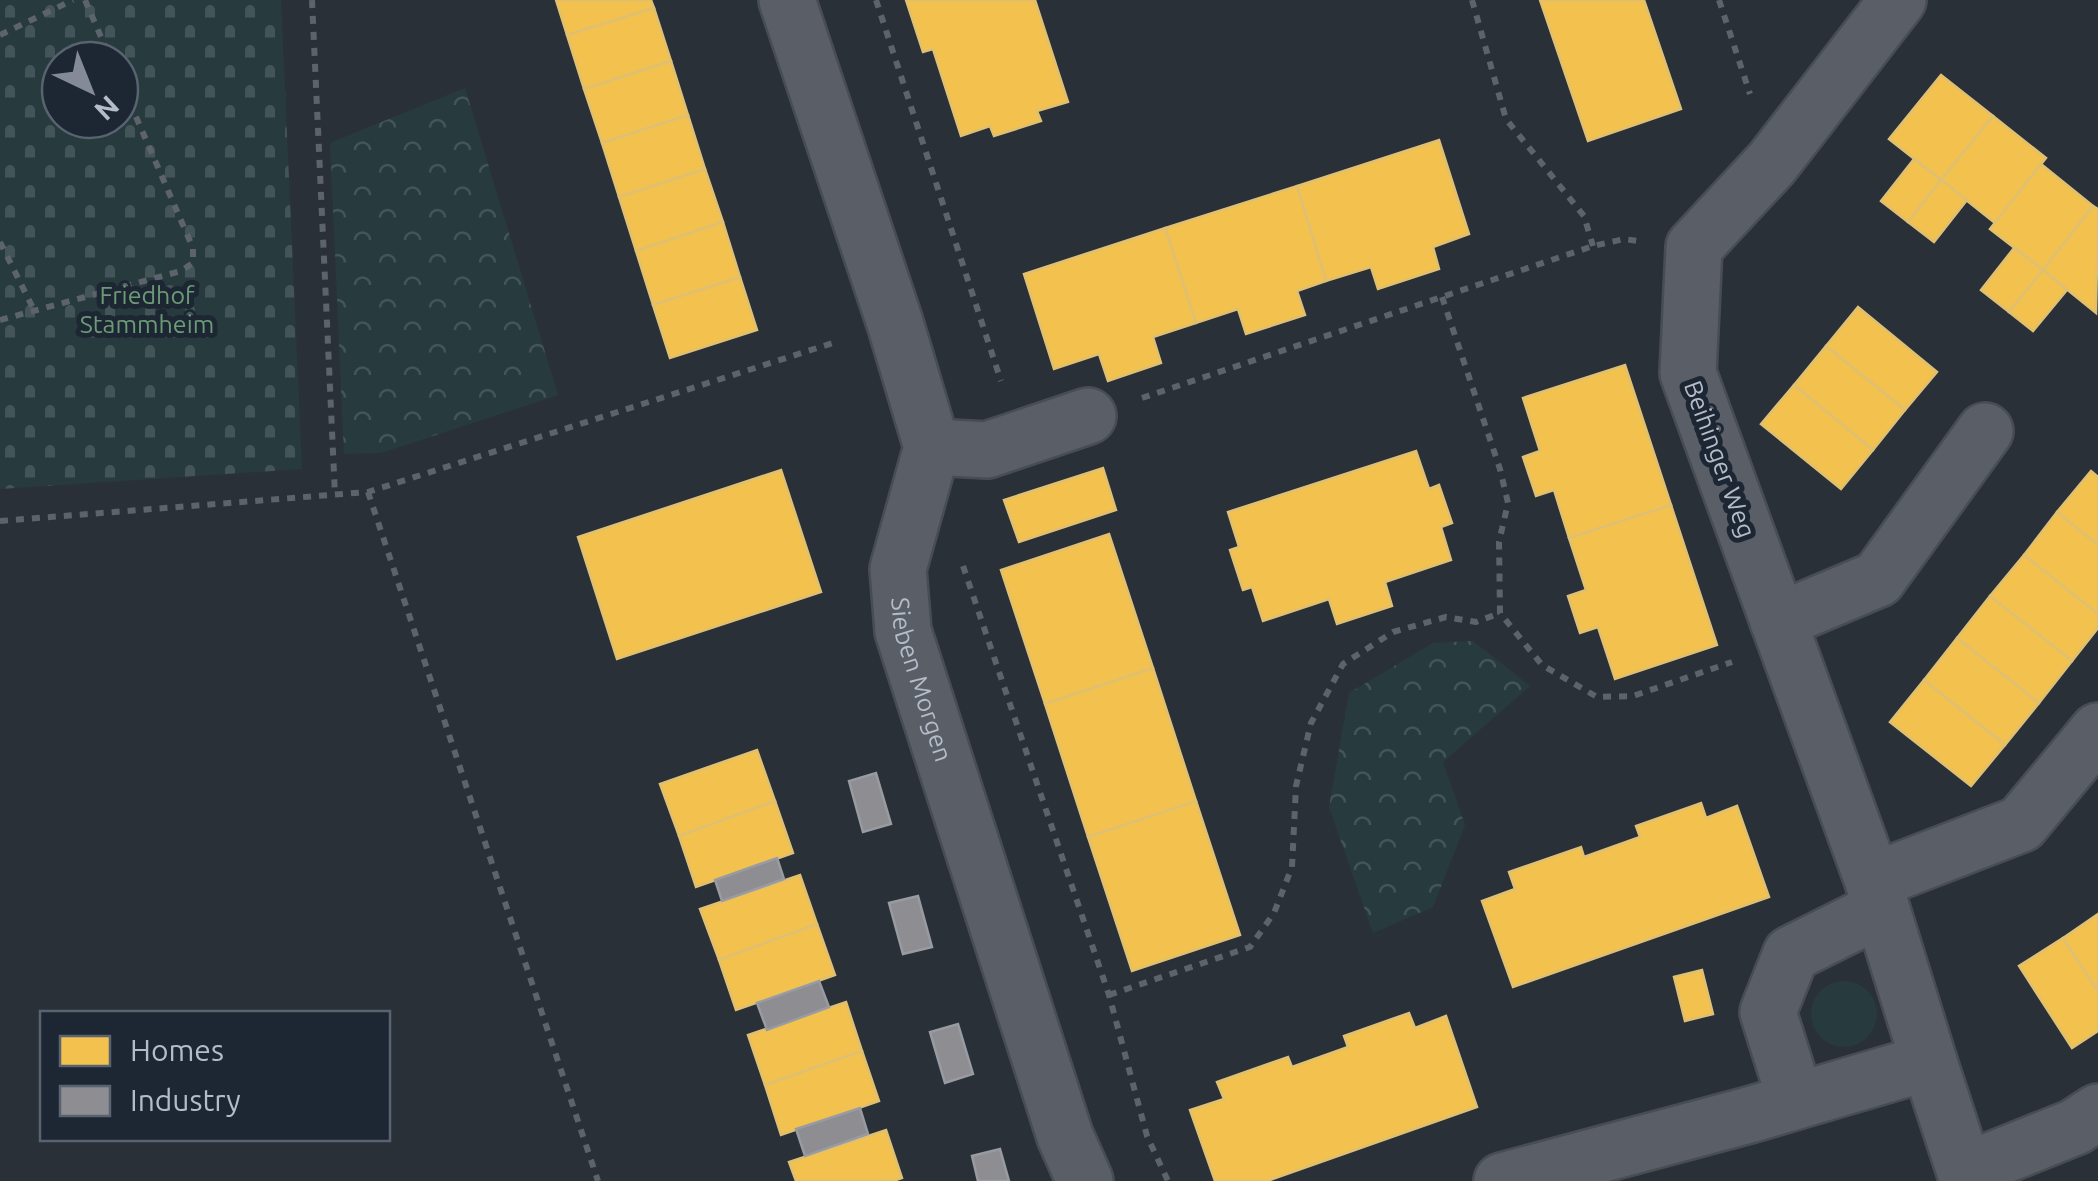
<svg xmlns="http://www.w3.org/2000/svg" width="2098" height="1181" font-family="Ubuntu,sans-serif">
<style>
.grass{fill:#273a3e}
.forest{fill:url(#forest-crowns)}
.cemetery{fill:url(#cemetery-stones);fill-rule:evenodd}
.homes{fill:#f2c14e;stroke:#dfc073;stroke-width:2.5}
.industry{fill:#8d8d92;stroke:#999ba2;stroke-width:2.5}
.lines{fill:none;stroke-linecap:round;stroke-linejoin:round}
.minor-casing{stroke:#484c53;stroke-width:60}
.path{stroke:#5d636a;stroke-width:6;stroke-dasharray:8 8;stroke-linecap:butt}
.minor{stroke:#5a5e66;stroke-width:55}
.labels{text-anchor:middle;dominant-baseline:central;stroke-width:10;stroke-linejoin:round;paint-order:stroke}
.park-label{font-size:25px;fill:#6b9a76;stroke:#1d2633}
.street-label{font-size:25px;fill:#b4bcc9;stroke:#1d2633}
</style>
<defs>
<pattern id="forest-crowns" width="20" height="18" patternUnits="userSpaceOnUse" patternTransform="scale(2.5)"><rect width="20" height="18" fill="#273a3e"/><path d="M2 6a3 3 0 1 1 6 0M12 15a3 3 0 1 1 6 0" fill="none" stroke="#445559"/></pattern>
<pattern id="cemetery-stones" width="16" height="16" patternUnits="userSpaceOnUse" patternTransform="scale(2.5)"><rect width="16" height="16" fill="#273a3e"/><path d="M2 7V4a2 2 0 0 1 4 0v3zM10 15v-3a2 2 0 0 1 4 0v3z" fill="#445559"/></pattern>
</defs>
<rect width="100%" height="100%" fill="#2a3038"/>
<circle class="grass" cx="1844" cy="1014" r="33"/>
<g class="forest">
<polygon points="465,88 558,395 381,453 344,454 330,143"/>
<polygon points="1473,641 1530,686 1443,762 1465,825 1433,907 1373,933 1329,807 1349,693 1433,643"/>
</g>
<path class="cemetery" d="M0,0h281l21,469 -302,20zM60,60h60v60h-60z"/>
<g class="homes">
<polygon points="556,0 651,0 654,8 567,35"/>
<polygon points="906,0 1035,0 1068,102 1037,111 1041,121 994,136 990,126 961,136 933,49 923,52"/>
<polygon points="1540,0 1644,0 1681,109 1588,141"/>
<polygon points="654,8 671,61 584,89 567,35"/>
<polygon points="671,61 688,115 602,143 584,89"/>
<polygon points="1941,75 1993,116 1941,180 1889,139"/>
<polygon points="688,115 705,169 619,197 602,143"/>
<polygon points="1993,116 2046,158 1995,223 1941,180"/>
<polygon points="1439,140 1469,234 1433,247 1439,269 1378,289 1371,267 1326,281 1297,186"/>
<polygon points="1914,159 1941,180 1908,222 1881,201"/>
<polygon points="2041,164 2093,206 2043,270 1990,229"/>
<polygon points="705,169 723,222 636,251 619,197"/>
<polygon points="1941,180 1967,200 1934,242 1908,222"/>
<polygon points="1297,186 1326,281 1297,291 1305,315 1246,334 1238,309 1196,323 1165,228"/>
<polygon points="2093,206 2098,209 2096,313 2043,270"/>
<polygon points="723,222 740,277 653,305 636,251"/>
<polygon points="1165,228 1196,323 1153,337 1161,363 1108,381 1099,354 1054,369 1024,274"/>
<polygon points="2014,248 2043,270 2009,312 1981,290"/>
<polygon points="2043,270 2067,290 2033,331 2009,312"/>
<polygon points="740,277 757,330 670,358 653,305"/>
<polygon points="1858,307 1937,372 1905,410 1826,346"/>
<polygon points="1826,346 1905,410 1873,450 1794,385"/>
<polygon points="1625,365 1671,505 1569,538 1554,490 1536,496 1523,457 1540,451 1523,398"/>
<polygon points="1794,385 1873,450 1841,489 1761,424"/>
<polygon points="1416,451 1429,489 1439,485 1452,523 1441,527 1451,560 1385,582 1392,606 1337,624 1329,599 1263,621 1252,587 1243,590 1230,550 1239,547 1228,512"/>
<polygon points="1103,468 1116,510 1019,542 1004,500"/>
<polygon points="781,470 821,592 617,659 578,537"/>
<polygon points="2091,471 2098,477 2098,545 2057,512"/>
<polygon points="1671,505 1717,645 1615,679 1598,627 1580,633 1568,596 1586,590 1569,538"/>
<polygon points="2057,512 2098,545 2098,614 2024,555"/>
<polygon points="1109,534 1153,668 1045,704 1001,570"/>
<polygon points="2024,555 2098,614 2098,628 2072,661 1990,596"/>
<polygon points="1990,596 2072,661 2039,703 1957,638"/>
<polygon points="1957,638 2039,703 2005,745 1924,680"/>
<polygon points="1153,668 1196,801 1088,837 1045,704"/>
<polygon points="1924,680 2005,745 1971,786 1890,722"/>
<polygon points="757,750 775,801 679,836 660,784"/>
<polygon points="775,801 793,853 696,887 679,836"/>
<polygon points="1196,801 1240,935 1132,971 1088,837"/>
<polygon points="1701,803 1706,818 1737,806 1769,897 1513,987 1482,901 1515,889 1509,872 1581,847 1584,857 1640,837 1636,826"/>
<polygon points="800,875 817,924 719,960 700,909"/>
<polygon points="2098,914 2098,992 2063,938"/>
<polygon points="817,924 835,975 736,1010 719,960"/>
<polygon points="2063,938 2098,992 2098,1031 2072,1048 2019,966"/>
<polygon points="1702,970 1713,1014 1685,1021 1674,977"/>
<polygon points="846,1002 862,1051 765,1085 748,1035"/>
<polygon points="1409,1013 1415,1028 1446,1016 1477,1107 1267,1181 1215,1181 1190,1110 1224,1099 1217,1082 1288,1057 1292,1067 1348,1047 1344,1036"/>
<polygon points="862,1051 879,1101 781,1135 765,1085"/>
<polygon points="886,1130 902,1178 893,1181 796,1181 789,1162"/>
</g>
<g class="industry">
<polygon points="876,773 891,824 863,832 849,781"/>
<polygon points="777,858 784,879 722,901 715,880"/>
<polygon points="918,896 932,947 903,954 889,903"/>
<polygon points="819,981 829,1007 767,1030 757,1003"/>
<polygon points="958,1024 973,1074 945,1083 930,1032"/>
<polygon points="860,1108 868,1134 805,1156 796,1129"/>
<polygon points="1000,1149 1009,1181 978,1181 972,1156"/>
</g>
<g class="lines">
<defs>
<g id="minor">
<path id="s1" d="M787,0l108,323 37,124 -34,122 5,62 162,505 20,45"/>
<polyline points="932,447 987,450 1088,416"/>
<polyline points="1778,621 1878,579 1985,431"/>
<polyline points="1873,881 2021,824 2098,731"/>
<polyline points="1929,1062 1968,1181"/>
<polyline points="1796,1101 1768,1012 1791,954 1881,909"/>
<polyline points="1965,1171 2075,1127 2098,1112"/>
<polyline points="1502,1181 1749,1115 1929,1062 1873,881 1688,373 1694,247 1772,163 1898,0"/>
</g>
</defs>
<use href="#minor" class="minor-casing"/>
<g class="path">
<polyline points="85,0 111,60"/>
<polyline points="312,0 335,495"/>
<polyline points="876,0 1001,381"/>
<polyline points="1472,0 1506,119 1584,216 1593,246"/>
<polyline points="1719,0 1750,94"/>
<polyline points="0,35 73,0"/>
<polyline points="0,242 34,310"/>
<polyline points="1442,297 1500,469 1508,503 1499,542 1500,613 1542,665 1597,697 1633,696 1732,662"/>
<polyline points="0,320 181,271 193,263 193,248 120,80"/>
<polyline points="1142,398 1593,246 1624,239 1638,241"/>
<polyline points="368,492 598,1181"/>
<polyline points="0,521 368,492 839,341"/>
<polyline points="963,566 1109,995 1147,1136 1168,1181"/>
<polyline points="1109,995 1250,947 1274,913 1292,867 1296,786 1311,723 1343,664 1393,632 1446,617 1476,622 1500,613"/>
</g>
<use href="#minor" class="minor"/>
</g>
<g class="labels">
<g class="park-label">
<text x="147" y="295">Friedhof<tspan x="147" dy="29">Stammheim</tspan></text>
</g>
<g class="street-label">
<text transform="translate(1720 459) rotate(70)">Beihinger Weg</text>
<text stroke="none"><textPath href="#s1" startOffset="710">Sieben Morgen</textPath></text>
</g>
</g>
<rect x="40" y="1011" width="350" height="130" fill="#1d2633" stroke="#59626f" stroke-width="2.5"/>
<rect x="60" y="1036" width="50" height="30" fill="#f2c14e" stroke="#59626f" stroke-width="2.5"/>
<text x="130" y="1061" font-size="30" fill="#b4bcc9">Homes</text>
<rect x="60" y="1086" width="50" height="30" fill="#8d8d92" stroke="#59626f" stroke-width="2.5"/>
<text x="130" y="1111" font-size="30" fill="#b4bcc9">Industry</text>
<g transform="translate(90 90) rotate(137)"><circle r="48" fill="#1d2633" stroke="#59626f" stroke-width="2.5"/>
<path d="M0-8L18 38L0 25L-18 38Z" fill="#848b96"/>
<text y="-15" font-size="28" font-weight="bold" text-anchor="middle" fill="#b4bcc9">N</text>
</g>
</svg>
